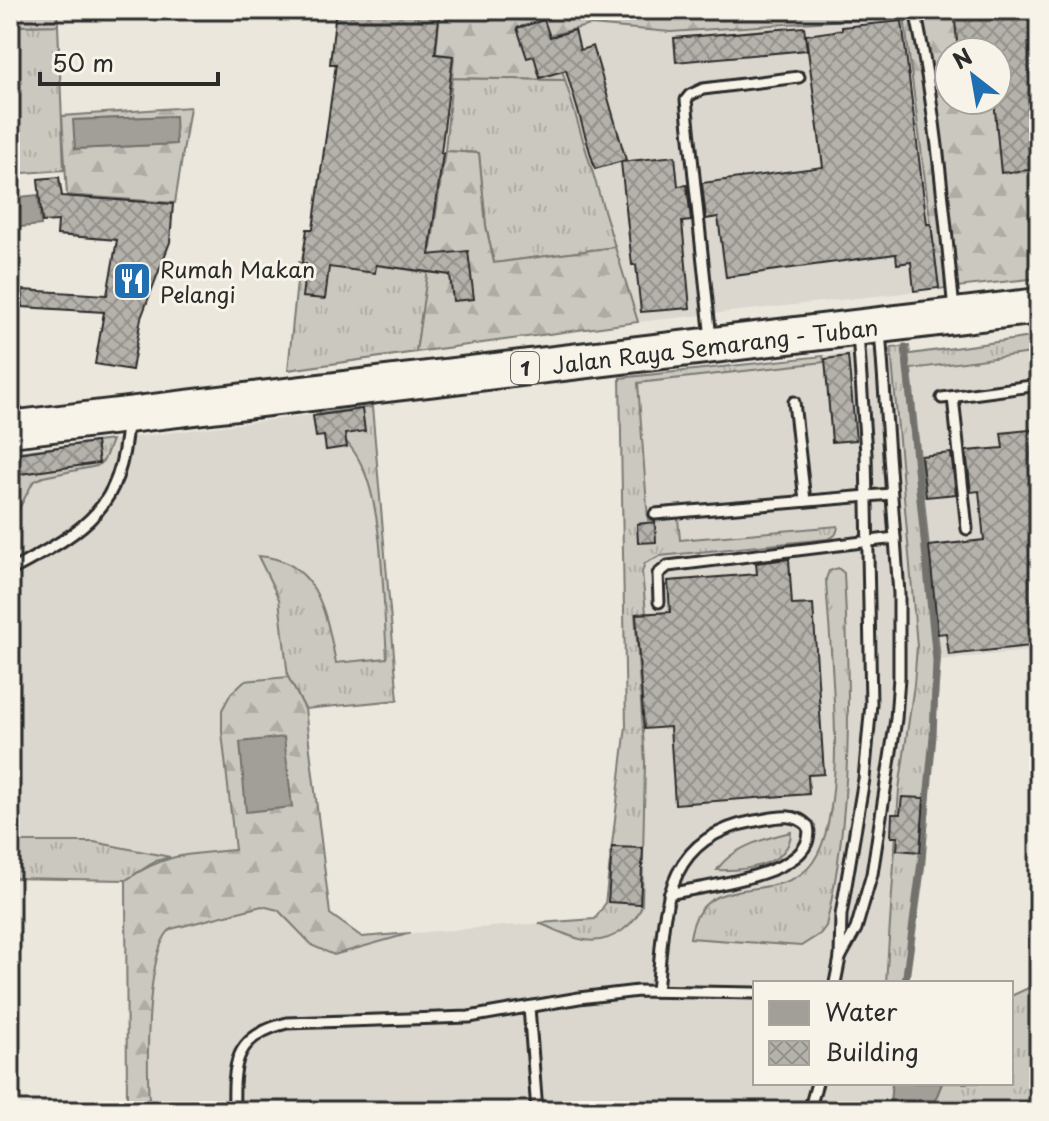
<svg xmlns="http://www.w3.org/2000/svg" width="1049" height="1121" font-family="'Playpen Sans',sans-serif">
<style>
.built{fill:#dbd7ce}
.grass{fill:url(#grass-tufts);stroke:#7b7a75;stroke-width:2}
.forest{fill:url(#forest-firs);stroke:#7b7a75;stroke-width:2;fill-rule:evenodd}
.water{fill:#a29f98;stroke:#72716c;stroke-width:2}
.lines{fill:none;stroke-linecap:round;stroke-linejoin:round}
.stream{stroke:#72716c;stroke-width:7}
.building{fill:url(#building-cross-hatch);stroke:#2b2b2b;stroke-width:2}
.lane-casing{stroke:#2b2b2b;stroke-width:15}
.highway-casing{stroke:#2b2b2b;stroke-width:40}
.lane{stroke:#f7f3e8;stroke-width:9}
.highway{stroke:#f7f3e8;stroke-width:34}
.labels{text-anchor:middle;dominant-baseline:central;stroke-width:6;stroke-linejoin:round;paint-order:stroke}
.shield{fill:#f7f3e8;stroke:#686764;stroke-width:2}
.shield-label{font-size:20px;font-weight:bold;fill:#2b2b2b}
.poi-label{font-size:22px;fill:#2b2b2b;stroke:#f7f3e8;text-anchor:start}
.street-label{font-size:22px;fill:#2b2b2b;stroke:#f7f3e8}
</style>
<defs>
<pattern id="grass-tufts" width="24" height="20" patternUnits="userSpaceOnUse" patternTransform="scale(2)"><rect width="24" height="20" fill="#cbc8bf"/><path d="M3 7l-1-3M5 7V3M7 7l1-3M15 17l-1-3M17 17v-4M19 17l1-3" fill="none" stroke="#aeaca4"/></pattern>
<pattern id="forest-firs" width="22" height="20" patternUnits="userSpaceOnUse" patternTransform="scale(2)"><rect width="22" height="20" fill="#cbc8bf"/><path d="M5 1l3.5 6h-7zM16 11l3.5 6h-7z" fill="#aeaca4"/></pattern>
<pattern id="building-cross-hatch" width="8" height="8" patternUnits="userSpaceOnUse" patternTransform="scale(2)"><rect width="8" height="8" fill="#b5b2ab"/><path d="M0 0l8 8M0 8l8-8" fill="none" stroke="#93918b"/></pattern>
</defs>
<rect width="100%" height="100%" fill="#ebe7dd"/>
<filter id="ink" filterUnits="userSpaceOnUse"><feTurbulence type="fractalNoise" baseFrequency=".0125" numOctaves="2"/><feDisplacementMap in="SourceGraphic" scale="16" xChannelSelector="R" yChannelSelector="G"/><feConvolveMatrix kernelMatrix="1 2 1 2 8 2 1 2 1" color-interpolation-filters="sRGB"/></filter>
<g filter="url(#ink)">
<g class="built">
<polygon points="544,10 923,10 905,17 939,289 638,322"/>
<polygon points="1039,336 1039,650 940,660 924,868 908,983 755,983 755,1083 942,1083 926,1111 127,1111 126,880 10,878 10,453 372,407 398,700 306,709 330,914 362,937 595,919 605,904 610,848 645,762 620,378 909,346 910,354"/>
</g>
<g class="grass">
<polygon points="58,25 64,170 10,174 10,26"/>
<polygon points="452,78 565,80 615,247 494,263 486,226 479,153 445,151"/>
<polygon points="299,262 367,262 428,273 416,352 288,370"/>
<polygon points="1039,336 1039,352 911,369 940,659 924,868 908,983 886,983 899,789 914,685 917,646 891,348 909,346 910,354"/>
<path d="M823,356l1,6 -186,21 10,137 30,-2 2,22 158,-14c-1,9 -4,11 -11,13l-167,17 -15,7 -3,9 4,41 -11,1 10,148 -3,143c-3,11 -10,18 -19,25 -30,22 -55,5 -84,-7l56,-4 10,-15 21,-178 -6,-348z"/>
<path d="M372,407l26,293 -93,9 -17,-32 -9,-78 -21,-43c61,4 68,58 78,107l51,-5c-4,-53 -3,-146 -25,-192 -9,-21 -28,-38 -45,-52z"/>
<polygon points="112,440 104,460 97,466 43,477 33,482 10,526 10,453"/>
<path d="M838,568l6,5c6,118 9,237 -18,353l-6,8 -19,12 -111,-8c11,-74 90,-29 123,-76 38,-55 16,-216 13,-283l3,-8z"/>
<path d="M791,832c-1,34 -48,39 -74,38 15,-23 49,-32 74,-38z"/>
<polygon points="10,842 94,842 170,857 156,861 126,880 10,878"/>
<polygon points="1039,983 1039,1111 926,1111 934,1103 942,1083 1011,1083 1011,996"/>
</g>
<g class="forest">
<polygon points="10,10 57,10 58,25 10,26"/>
<path d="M440,10h125l2,11 35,-11h301l2,6 18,-6h116v268l-100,11 -35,-273 -233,16 -81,-7 -38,10 13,45 -113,-2 2,-22 -18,-2zM949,52h48v48h-48z"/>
<path d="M190,107l-15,96 -108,-8 -5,-79zM175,116v28l-100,5 -1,-29z"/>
<polygon points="445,151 479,153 486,226 494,263 615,247 638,322 416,352"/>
<path d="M288,677l17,32 25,205 32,23 49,-4 -77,22 -21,-9 -35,-36 -16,-4 -91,23c-26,21 -25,148 -21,182h-23l-1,-231c39,-27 63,-26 109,-30l-13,-118v-22l9,-17 13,-12z"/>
</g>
<g class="water">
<polygon points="175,116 176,144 75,149 73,120"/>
<polygon points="38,195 41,225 10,228 10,198"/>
<polygon points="284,737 292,807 246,812 240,742"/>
<polygon points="892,1083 942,1083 934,1103 926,1111 889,1111"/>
</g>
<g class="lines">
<polyline class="stream" points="905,347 936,661 933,736 922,854 905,983"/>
</g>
<g class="building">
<polygon points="336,10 440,10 435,54 453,56 441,153 443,153 429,255 468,251 474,299 453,301 450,275 376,265 375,273 329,267 325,299 302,297 306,264 302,263 307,229 313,229 336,64 330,64"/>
<polygon points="954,10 1032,10 1033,20 1039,19 1039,169 1001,173 994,100 997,100 997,52 958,52"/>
<polygon points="544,20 550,37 575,30 580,50 593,46 626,160 595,169 566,70 540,78 534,56 527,58 517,28"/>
<polygon points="902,21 927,224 931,224 939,288 914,291 911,262 897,264 896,254 726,277 718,217 706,219 702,183 823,167 806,35 842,30 842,27"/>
<polygon points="804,27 807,50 676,62 674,38"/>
<polygon points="675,156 678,186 687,185 691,221 682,222 690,308 641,312 636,265 632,265 621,162"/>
<polygon points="59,177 62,196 173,204 170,242 141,318 132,370 95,364 104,312 22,307 23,290 107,295 117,240 57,235 58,221 42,222 38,179"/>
<polygon points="848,356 856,440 832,442 825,359"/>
<polygon points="362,409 365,431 345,434 347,447 326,450 324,436 316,437 313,416"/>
<polygon points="1039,429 1039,645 949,655 946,633 938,634 929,546 984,540 979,491 971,492 966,451 1003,448 1001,433"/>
<polygon points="96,442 99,463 20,474 17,453"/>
<polygon points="951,453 956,494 926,497 921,456"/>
<polygon points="655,522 656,542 638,543 637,524"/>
<polygon points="789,559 792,605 813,604 824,774 808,775 809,794 675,804 670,727 644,729 636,614 670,612 668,581 757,574 756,563"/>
<polygon points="902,797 924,798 920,852 897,850 898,837 891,837 892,814 900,814"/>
<polygon points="612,847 643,848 640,904 608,902"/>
</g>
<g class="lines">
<defs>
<g id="lane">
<path d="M915,10c21,99 29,200 39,300"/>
<polyline points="711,339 686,100 690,95 703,89 799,77"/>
<polyline points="953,397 967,529"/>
<polyline points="942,398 1039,385"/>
<polyline points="794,402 805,501"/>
<polyline points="655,514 891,494"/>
<path d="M10,571c72,-40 112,-58 117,-149"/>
<polyline points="659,602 658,574 668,566 895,538"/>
<polyline points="840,958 856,929 872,874 896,719 899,677 899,594 880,330"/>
<polyline points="835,983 840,958 841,915 864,779 871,704 866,454 858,333"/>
<path d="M657,991c8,-78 3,-153 98,-170 19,-3 38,-10 53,5 12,50 -107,60 -139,68"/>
<polyline points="529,1007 537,1111"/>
<path d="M234,1111c-1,-48 0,-75 53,-88l182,-6 110,-19 59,-7 117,2"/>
<polyline points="809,1111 817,1083"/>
</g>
<g id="highway">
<path id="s1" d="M10,429l1029,-123"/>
</g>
</defs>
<use href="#lane" class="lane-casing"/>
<use href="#highway" class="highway-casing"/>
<use href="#lane" class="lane"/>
<use href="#highway" class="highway"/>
</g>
</g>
<defs>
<symbol id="restaurant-square" viewBox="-11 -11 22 22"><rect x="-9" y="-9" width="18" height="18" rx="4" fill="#1f6fb2" stroke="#f7f3e8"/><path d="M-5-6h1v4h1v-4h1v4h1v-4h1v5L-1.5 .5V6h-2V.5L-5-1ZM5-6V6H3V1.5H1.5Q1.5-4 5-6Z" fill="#fff"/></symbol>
</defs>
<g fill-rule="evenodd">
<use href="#restaurant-square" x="110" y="259" width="44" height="44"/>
</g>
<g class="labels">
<rect class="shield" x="511" y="352" width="28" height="32" rx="6"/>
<g class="shield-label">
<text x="525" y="368">1</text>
</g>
<g class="poi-label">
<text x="160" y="268">Rumah Makan<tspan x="160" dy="25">Pelangi</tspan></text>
</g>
<g class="street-label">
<text stroke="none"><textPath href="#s1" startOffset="710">Jalan Raya Semarang - Tuban</textPath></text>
</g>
</g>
<rect width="1049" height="1121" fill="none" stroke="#f7f3e8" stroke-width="40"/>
<rect x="20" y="20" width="1009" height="1081" fill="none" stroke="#2b2b2b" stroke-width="3" filter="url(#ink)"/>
<rect x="753" y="981" width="260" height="104" fill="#f7f3e8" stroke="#a5a39c" stroke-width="2"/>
<rect x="769" y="1001" width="40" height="24" fill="#a29f98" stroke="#a5a39c" stroke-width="2"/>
<text x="825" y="1021" font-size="24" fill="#2b2b2b">Water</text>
<rect x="769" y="1041" width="40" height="24" fill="url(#building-cross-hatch)" stroke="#a5a39c" stroke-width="2"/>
<text x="825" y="1061" font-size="24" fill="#2b2b2b">Building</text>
<g transform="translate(973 76) rotate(329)"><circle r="38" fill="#f7f3e8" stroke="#a5a39c" stroke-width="2"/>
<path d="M0-6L14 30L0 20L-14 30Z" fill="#1f6fb2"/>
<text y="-12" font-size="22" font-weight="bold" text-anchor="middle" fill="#2b2b2b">N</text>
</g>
<path d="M40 72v12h178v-12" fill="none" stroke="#2b2b2b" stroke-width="4"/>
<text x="52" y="72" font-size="24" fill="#2b2b2b" stroke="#f7f3e8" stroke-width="6" paint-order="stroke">50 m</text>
</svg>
